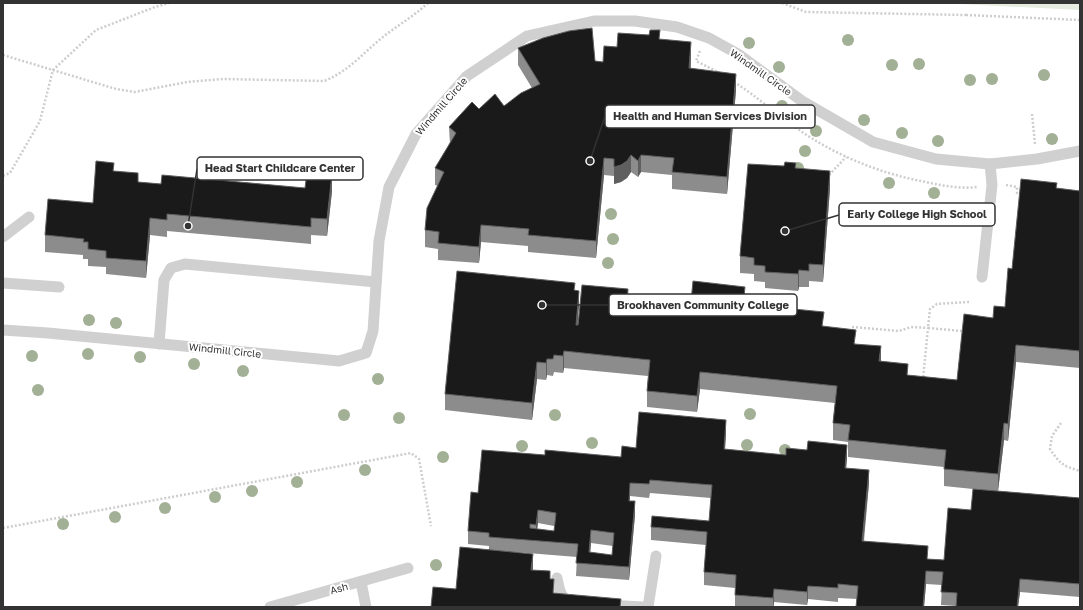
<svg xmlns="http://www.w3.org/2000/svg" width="1083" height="610" font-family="'Golos Text',sans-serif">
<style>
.green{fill:#e6ecdf}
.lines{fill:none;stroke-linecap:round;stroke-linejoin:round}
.path{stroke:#cdcdcd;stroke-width:2.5;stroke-dasharray:2 2;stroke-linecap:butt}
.service{stroke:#d0d0d0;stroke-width:11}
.tree{fill:#a2b095}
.wall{fill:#8c8c8c;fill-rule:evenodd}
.shaded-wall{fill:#5f5f5f}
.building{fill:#1a1a1a;stroke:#5f5f5f;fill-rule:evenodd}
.labels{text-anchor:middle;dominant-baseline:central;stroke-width:4;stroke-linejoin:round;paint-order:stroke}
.street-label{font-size:10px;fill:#333;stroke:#fff}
.leader{fill:none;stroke:#333;stroke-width:1.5}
.callout-dot{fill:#333;stroke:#fff;stroke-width:1.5}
.callout{fill:#fff;stroke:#333;stroke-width:1.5}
.callout-label{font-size:11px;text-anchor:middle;font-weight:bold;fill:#333}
</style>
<rect width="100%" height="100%" fill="#fff"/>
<polygon class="green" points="941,3 1080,3 1080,10"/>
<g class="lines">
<g class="path">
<polyline points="782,3 806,12 966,15"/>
<polyline points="966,15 1080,20"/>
<polyline points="700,51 696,61 718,72"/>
<path d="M3,55l113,34 19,3 52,-10 36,-3 101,2c24,-9 40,-29 59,-44 15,-12 31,-21 45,-34"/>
<path d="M734,82c27,17 51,40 79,57 34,21 74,36 113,43 17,4 35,7 51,5"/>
<polyline points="1032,114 1035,144"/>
<polyline points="829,175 846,157"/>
<polyline points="3,176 10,173 40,121 53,70 96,30 155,7 169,3"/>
<polyline points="1006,185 1017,187 1017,193 1022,194"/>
<polyline points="852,327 899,331 911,327 928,328 923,379"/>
<polyline points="962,331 928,328 930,309 937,304 969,302"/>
<path d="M1061,423l-9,13 -2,13c10,15 13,17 30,22"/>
<polyline points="3,528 411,453 419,459 431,526"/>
</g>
<g class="service">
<polyline points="3,237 29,217"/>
<polyline points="982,277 992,185 990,164"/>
<polyline points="3,283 59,287"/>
<polyline points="3,330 48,333 339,361 366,353 373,331 379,241 389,187 416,134 467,76 527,36 594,21 635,21 677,27 709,38 738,54 802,101 873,142 936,159 990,164 1037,159 1080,151"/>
<polyline points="159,344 164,280 171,268 185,264 376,282"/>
<path d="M557,578c2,10 3,21 15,24"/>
<polyline points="361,582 366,607"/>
<polyline points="607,605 642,607"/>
<polyline points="270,607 408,568"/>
<polyline points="648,607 656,556"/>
</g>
</g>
<g class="tree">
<circle cx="848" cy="40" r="6"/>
<circle cx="749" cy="43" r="6"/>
<circle cx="919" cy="64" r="6"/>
<circle cx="892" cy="65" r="6"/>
<circle cx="779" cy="67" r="6"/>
<circle cx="1044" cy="75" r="6"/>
<circle cx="992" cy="79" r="6"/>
<circle cx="970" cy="80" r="6"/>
<circle cx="782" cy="106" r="6"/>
<circle cx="864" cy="120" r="6"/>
<circle cx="755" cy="122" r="6"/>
<circle cx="816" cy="131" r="6"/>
<circle cx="902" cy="133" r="6"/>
<circle cx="1052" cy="139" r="6"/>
<circle cx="938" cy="141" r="6"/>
<circle cx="805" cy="151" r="6"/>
<circle cx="798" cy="168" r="6"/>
<circle cx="889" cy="183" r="6"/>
<circle cx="934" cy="193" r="6"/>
<circle cx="611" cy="214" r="6"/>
<circle cx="613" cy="239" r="6"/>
<circle cx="608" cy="263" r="6"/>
<circle cx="89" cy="320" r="6"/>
<circle cx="116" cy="323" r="6"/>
<circle cx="88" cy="354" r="6"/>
<circle cx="32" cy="356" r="6"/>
<circle cx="140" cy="357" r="6"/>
<circle cx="194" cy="364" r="6"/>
<circle cx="243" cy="371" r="6"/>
<circle cx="378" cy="379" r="6"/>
<circle cx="38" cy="390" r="6"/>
<circle cx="750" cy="414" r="6"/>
<circle cx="344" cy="415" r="6"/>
<circle cx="555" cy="415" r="6"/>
<circle cx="399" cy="418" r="6"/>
<circle cx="592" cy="443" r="6"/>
<circle cx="747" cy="445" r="6"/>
<circle cx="522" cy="446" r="6"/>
<circle cx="785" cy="450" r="6"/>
<circle cx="443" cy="457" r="6"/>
<circle cx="365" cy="470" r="6"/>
<circle cx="297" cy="482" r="6"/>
<circle cx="252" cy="491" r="6"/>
<circle cx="215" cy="497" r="6"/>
<circle cx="165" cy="508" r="6"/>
<circle cx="115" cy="517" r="6"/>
<circle cx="63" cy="524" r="6"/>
<circle cx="436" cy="565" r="6"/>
</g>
<g class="wall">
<polygon points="660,40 691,59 691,69 736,90 727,194 672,189 672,175 641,172 638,177 631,172 627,178 621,182 614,184 614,176 604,175 596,258 528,252 528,246 481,242 479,263 438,260 438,249 425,247 425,230 438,186 435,185 435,168 450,144 449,127 479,109 504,106 532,88 518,65 518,48 595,61 603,62 617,47"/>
<polygon points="796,168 830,188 823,282 809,281 809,287 799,287 798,291 765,288 765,282 754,281 754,274 740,273 740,256"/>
<polygon points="114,171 138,182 161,184 332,191 327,236 311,235 311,244 167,231 167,237 150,235 146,278 106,274 106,267 88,266 88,259 83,259 83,255 45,252 45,235 93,203"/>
<path d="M1057,188l23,3v177l-64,-6 -8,79 -4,-1 -6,51 82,7v99l-60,-5 -2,15h-62v-1l-15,-1 1,-20 -16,-1 -2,23h-68l1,-8 -19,-1v4l-30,-3 -1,6 -33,-3v5h-39v-19l-31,-3v-13l2,-27 -55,-5v-13l58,-6 2,-23 -61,-5 -1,5 -19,-2v5l5,14 -6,65 -53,-4 1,-19 -62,-5 18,18 17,9 4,14 67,14 -165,-18 33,-40v-3l-21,-2v-13l10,-38 67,-38 76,2 15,-9 90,-15 -1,17 61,5 61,3 -1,10 23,15 -5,58 64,18 16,1 27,-50 2,-21 -29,-3v-19l-96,-10v-15l-15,-2v-17l2,-20 -135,-14 -3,23 -50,-5v-16l1,-15 -84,-8 -1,5 -9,-1 -1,4 -6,-1 -1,5 -9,-1 -5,41 -87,-10v-16l130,-104 3,35 50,-20 62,7 55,-8 79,22 32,18 25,17 27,14 49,5 36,-62 12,-11 7,-38zM538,523l16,3v5l-17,-2zM591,543l22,3 -1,9 -22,-2z"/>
</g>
<g class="shaded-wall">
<polygon points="691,42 691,59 689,85 689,68"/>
<polygon points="736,74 736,90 727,194 727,177"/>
<polygon points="631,155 631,172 627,178 621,182 614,184 614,167"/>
<polygon points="641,155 641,172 638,177 638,161"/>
<polygon points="604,158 604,175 596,258 596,241"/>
<polygon points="830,171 830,188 823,282 823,265"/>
<polygon points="332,174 332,191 327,236 327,219"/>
<polygon points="150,218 150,235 146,278 146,261"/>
<polygon points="481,225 481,242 479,263 479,247"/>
<polygon points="799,270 799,287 798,291 798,274"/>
<polygon points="745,287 745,304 743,321 743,304"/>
<polygon points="628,289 628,306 627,305"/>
<polygon points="579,291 579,307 576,342 576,325"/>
<polygon points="1016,345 1016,362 1008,441 1008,424"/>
<polygon points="881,346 881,363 879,361"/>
<polygon points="564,351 564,368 563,373 563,356"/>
<polygon points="547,359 547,375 546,380 546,363"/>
<polygon points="537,362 537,379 532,420 532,403"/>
<polygon points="700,372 700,389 697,412 697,396"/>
<polygon points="726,420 726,433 724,463 724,449"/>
<polygon points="1004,423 1004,440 998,491 998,474"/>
<polygon points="847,445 847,458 845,481 845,468"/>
<polygon points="869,470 869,483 862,554 862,541"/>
<polygon points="630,483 630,496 629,514 629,501"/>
<polygon points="635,501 635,515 629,580 629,567"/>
<polygon points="538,510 538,523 536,538 536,525"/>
<polygon points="591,530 591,543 589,566 589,552"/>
<polygon points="533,554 533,571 531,570"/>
<polygon points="926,571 926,584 924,607 923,607"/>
<polygon points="1020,579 1020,592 1018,607 1017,607"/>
<polygon points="808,586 808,599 807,605 807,592"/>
<polygon points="774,589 774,602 773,607 773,598"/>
</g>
<g class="building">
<polygon points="592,28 595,61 603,62 604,46 617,47 618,33 649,35 650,30 660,30 659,39 691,42 689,68 736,74 727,177 672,172 674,158 641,155 638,161 631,155 627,161 621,165 614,167 614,159 604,158 596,241 528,235 529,229 481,225 479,247 438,243 439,232 425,230 427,208 444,172 435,168 456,133 449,127 472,102 479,109 495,94 504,106 521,93 540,84 518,48 543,38 569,31"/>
<polygon points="96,161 114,163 113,171 138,173 138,182 161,184 162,175 305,188 307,172 332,174 327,219 311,218 311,227 167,214 167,220 150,218 146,261 106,258 106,251 88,249 88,242 83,242 84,239 45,235 48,199 93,203"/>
<polygon points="785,162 796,163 795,168 830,171 823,265 809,264 809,271 799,270 798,274 765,272 765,266 754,265 754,258 740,256 748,164 784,166"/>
<polygon points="1021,179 1057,183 1056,188 1080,191 1080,351 1016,345 1008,424 1004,423 998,474 944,469 946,450 848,440 850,425 833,423 837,386 700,372 697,396 647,391 650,360 564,351 563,356 554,355 553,359 547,359 546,363 537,362 532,403 445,394 457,271 575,283 574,290 579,291 576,325 578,325 582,285 628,289 627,305 690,312 693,281 745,287 743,304 824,312 822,326 856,330 854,344 881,346 879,361 908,364 907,375 957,380 964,314 993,318 994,306 1005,307 1008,268 1012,269"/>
<path d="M639,412l87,8 -2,29 62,6v-7l21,2 1,-9 39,4 -2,23 24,2 -7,71 66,5 -1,13 17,1 4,-52 23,2 2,-21 107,9v86l-60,-5 -3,28h-61l1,-14 -16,-1 2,-20 -17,-1 -3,36h-67l2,-21 -20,-2v4l-30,-2 -1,6 -33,-3 -1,9 -38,-3 1,-20 -32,-3 3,-40 -56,-5 1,-11 57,5 3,-36 -62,-5 -1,4 -19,-1 -1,18h6l-6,66 -53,-4 2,-19 -89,-7v-4l-21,-2 3,-39 7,1 4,-43 63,5v-5l76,7 1,-11 14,2zM538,510l18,3 -2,18 -24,-3v-4l6,1zM591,530l23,3 -2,22 -23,-3z"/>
<polygon points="460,547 533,554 531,570 550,571 550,579 554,579 553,593 621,599 620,607 431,607 433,587 456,589"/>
</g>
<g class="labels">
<g class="street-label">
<text transform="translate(761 72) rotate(35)">Windmill Circle</text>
<text transform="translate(441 106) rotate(-49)">Windmill Circle</text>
<text transform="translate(225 350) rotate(6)">Windmill Circle</text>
<text transform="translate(339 588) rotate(-15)">Ash</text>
</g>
</g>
<path class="leader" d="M590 161L605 116M188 226L197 169M785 231L839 215M542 305L609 305"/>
<g class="callout-dot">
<circle cx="590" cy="161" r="4"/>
<circle cx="188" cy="226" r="4"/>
<circle cx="785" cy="231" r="4"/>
<circle cx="542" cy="305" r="4"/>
</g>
<g class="callout">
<rect x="605" y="105" width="210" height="23" rx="4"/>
<rect x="197" y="157" width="166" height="23" rx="4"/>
<rect x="839" y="203" width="156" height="23" rx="4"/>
<rect x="609" y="294" width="188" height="22" rx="4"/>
</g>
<g class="callout-label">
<text x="710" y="120">Health and Human Services Division</text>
<text x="280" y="172">Head Start Childcare Center</text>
<text x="917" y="218">Early College High School</text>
<text x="703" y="309">Brookhaven Community College</text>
</g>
<rect width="1083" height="610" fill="none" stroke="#333333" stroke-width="8"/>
</svg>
